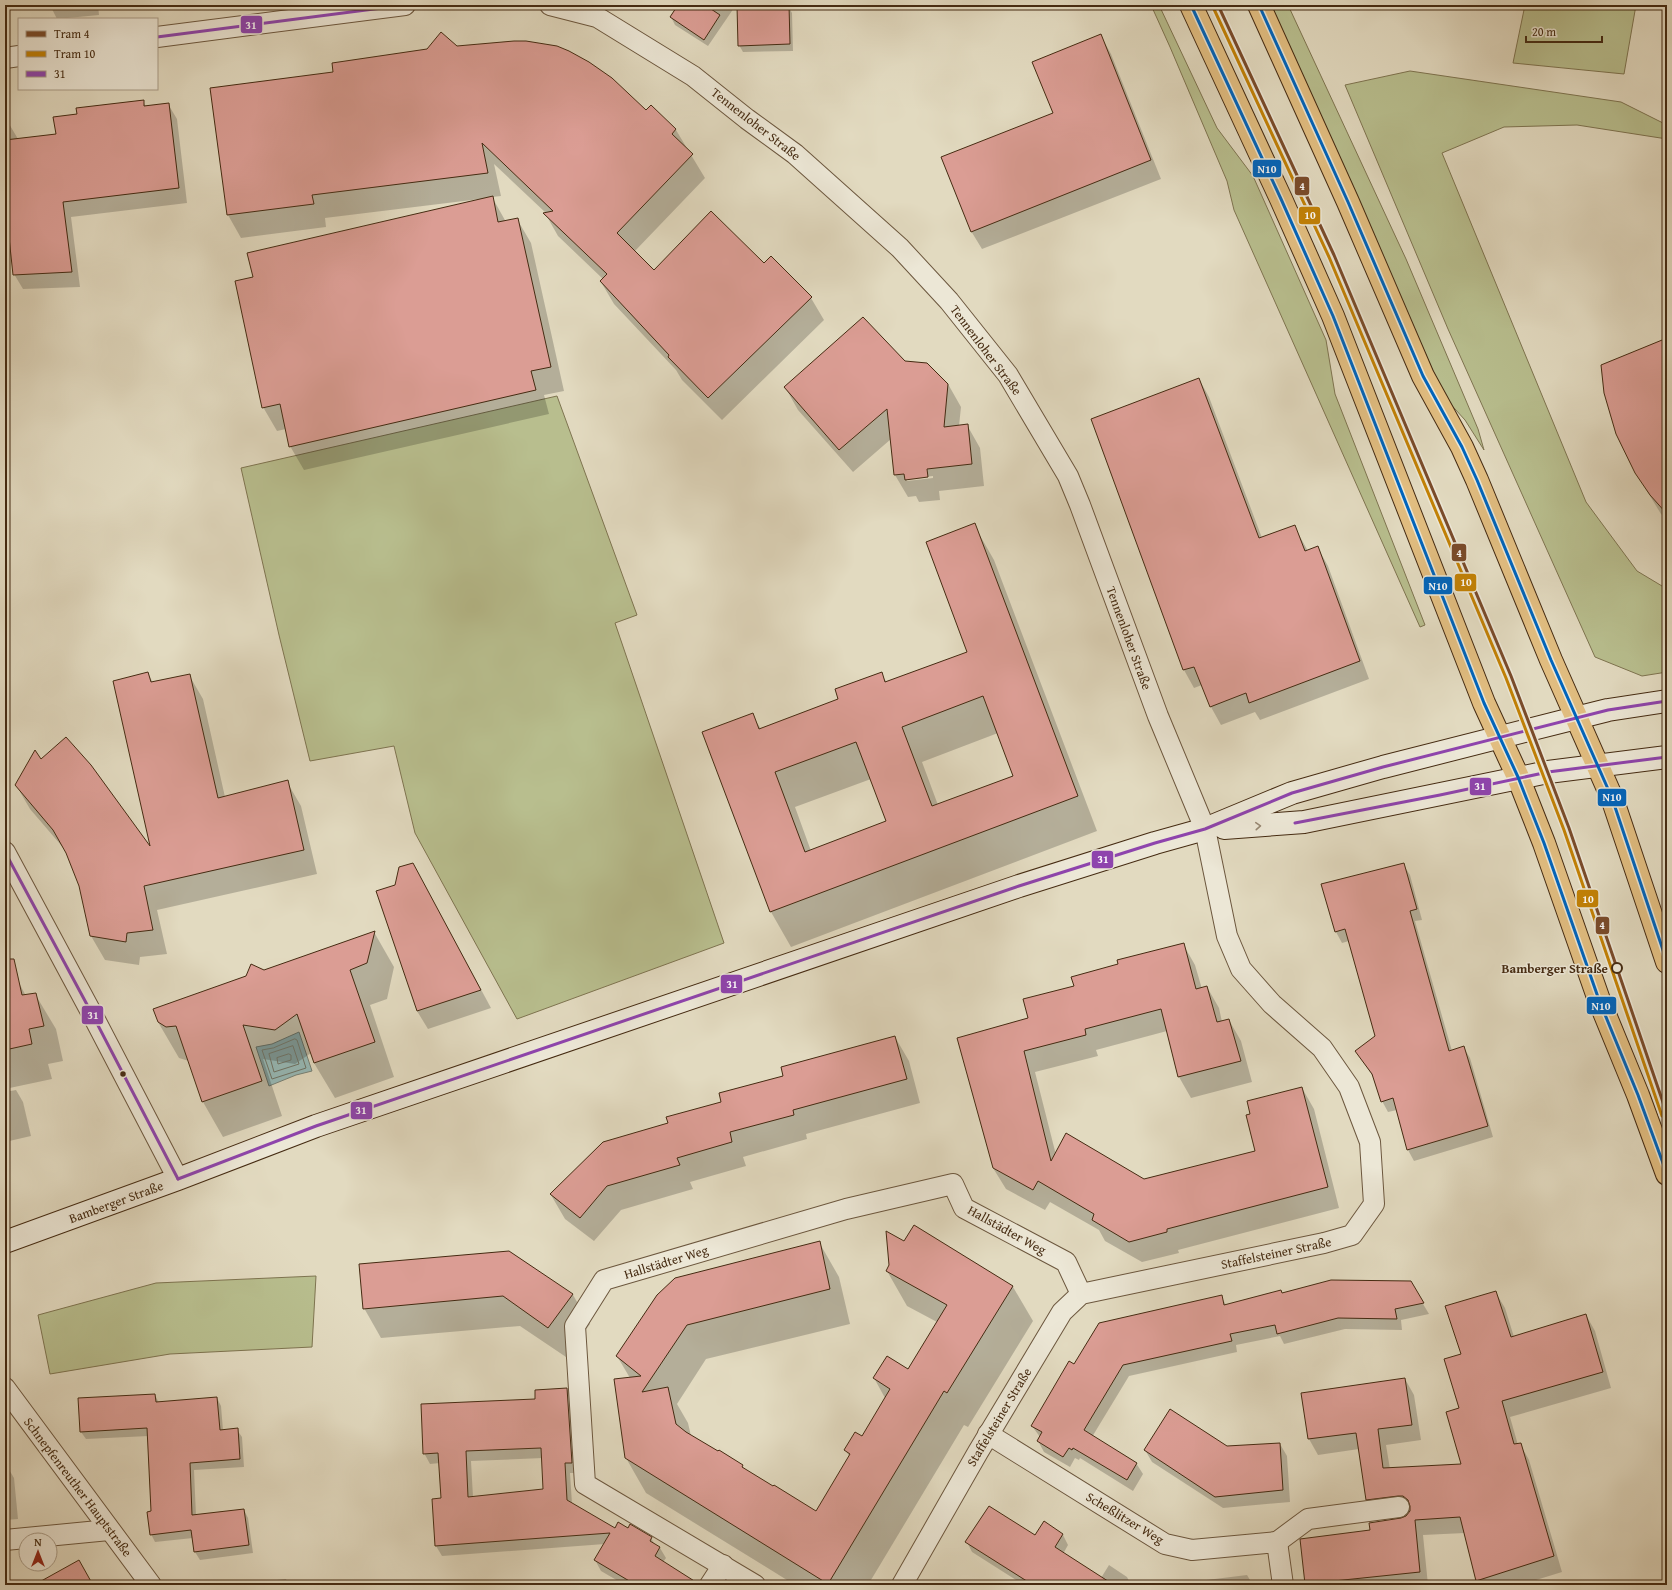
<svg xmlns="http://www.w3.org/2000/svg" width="1672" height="1590" font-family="'Gentium Book Plus',serif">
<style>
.green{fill:#b8be8e;stroke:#7e7450}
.water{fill:#96bab8;stroke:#768176}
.shadow{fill:#0003;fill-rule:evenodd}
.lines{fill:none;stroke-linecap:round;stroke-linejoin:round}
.shore{stroke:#6e7265;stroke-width:1}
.building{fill:#db9d94;stroke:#452b12;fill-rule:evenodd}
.street-casing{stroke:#6c573e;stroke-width:22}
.secondary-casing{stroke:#452b12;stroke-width:24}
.primary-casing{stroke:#452b12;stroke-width:24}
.street{stroke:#ece7d6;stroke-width:20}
.secondary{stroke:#ece7d6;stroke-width:22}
.primary{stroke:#e1bd80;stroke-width:22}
.bus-1-casing{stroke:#ece7d6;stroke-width:6}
.bus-2-casing{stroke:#ece7d6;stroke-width:6}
.bus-1{stroke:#8e44ad;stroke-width:3}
.bus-2{stroke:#0065bd;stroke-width:3}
.tram-1-casing{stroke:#ece7d6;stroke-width:6}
.tram-2-casing{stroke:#ece7d6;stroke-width:6}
.tram-1{stroke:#7a4b2a;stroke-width:3}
.tram-2{stroke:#c28105;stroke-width:3}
.oneway{stroke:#988974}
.stop-dot{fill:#ece7d6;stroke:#452b12;stroke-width:2}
.bus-dot{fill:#452b12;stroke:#ece7d6;stroke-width:1.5}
.labels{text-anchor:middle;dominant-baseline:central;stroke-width:3;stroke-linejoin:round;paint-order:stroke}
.street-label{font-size:13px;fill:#452b12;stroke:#ece7d6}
.stop-label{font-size:13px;font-weight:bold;fill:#452b12;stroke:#ece7d6;text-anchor:end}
.line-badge{stroke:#ece7d6;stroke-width:1.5}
.badge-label{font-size:11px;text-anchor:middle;font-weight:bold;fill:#fff}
</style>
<rect width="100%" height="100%" fill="#e2dac0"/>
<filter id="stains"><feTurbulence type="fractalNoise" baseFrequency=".005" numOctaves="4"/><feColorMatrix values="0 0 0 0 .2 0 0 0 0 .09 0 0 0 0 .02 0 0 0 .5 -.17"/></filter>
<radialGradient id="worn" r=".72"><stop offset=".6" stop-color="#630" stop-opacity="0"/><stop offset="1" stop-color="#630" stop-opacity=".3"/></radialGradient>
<g class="green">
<polygon points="1151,5 1159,5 1217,128 1253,176 1326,340 1335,394 1425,625 1420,627 1234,210 1227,181 1170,47"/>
<polygon points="1267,5 1288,5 1406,259 1478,429 1484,450 1465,420 1445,398 1388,269"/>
<polygon points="1525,5 1636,5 1624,74 1513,63"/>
<polygon points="1410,71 1621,102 1667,125 1667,139 1577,125 1504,127 1442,153 1586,502 1637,571 1667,589 1667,672 1642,676 1595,657 1448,329 1345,85"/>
<polygon points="557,396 637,615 615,623 724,943 517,1019 415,833 394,746 310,761 279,635 241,468"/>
<polygon points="316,1276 312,1347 170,1354 50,1374 38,1315 156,1283"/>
</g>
<polygon class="water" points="299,1032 312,1071 296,1075 269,1086 256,1047 272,1044"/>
<g class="shadow">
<polygon points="50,5 98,5 99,15 57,19"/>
<polygon points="680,5 703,5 710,10 710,5 736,5 708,46 675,25 671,17"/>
<polygon points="738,5 788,6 792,13 793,51 743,52 739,45"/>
<polygon points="1101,36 1111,54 1161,179 982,249 971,231 1054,114"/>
<polygon points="457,47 646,112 651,107 676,130 705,178 634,252 654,271 764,264 811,298 824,320 722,420 682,380 676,370 614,304 601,282 603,279 558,236 545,213 546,213 494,164 501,196 492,197 506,222 517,219 531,243 564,391 544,395 549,414 304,470 290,446 286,429 277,431 263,407 254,278 480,200 480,199 325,218 326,227 241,238 228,215 334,73"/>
<polygon points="143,101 146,107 168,104 177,119 187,203 71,217 80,287 23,289 14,274 5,190 5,117 18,139 57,135 78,115"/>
<polygon points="1667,339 1667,520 1661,514 1636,473"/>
<path d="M905,362l43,22 13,23 -2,19 8,-1 13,23 4,38 -45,5 1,9 -21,2 -3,-6 -8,1 -13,-22 -4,-36 -38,33 -55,-62 -13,-23zM933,476v2l-26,3v-2z"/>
<polygon points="1199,379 1209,397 1262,538 1294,526 1308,551 1318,548 1328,566 1369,679 1260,720 1255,712 1221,725 1211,707 1202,685 1194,688 1184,670 1092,419"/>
<path d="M974,525l20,35 103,271 -306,116 -20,-35 -19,-197 9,14 78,-29 42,-27 6,10 81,-31zM998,733l16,43 -76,29 -16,-43zM871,779l16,43 -76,29 -16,-44z"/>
<polygon points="148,673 153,683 189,675 203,699 225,797 287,782 301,806 317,874 157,910 167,954 140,957 139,965 105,960 91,936 80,886 66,851 30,809 16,785 41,760 152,851"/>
<polygon points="1403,864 1410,875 1422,920 1415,921 1452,1051 1464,1048 1470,1058 1493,1137 1414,1161 1408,1150 1397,1110 1388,1112 1382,1101 1374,1078 1356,1051 1376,1037 1349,941 1342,943 1336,932 1322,885"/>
<polygon points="423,882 491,1008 428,1029 417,1011"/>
<polygon points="374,932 394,967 387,999 370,1005 394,1077 335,1098 314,1063 311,1053 295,1064 263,1059 282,1116 223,1137 203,1102 189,1061 179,1058 158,1022 264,971"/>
<polygon points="1183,944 1195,965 1202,989 1207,987 1219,1008 1222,1022 1229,1020 1241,1041 1252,1082 1191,1098 1179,1077 1167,1031 1096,1050 1098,1056 1035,1072 1056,1155 1144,1180 1256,1152 1302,1088 1314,1109 1339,1208 1178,1250 1179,1253 1142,1262 1105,1241 1099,1230 1050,1202 1045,1210 1006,1189 993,1168 1029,1019 1075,987 1119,965"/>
<polygon points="18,981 26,996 35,994 56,1029 63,1061 48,1064 52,1079 5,1089 5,984"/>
<polygon points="895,1037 909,1061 920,1103 806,1134 807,1139 743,1157 746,1166 690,1182 693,1189 621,1210 594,1241 565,1219 551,1195 669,1124 784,1076"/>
<polygon points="16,1090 23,1102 31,1136 5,1142 5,1092"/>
<polygon points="915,1226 1013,1287 1033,1321 968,1427 964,1425 868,1585 795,1585 646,1493 626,1458 630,1378 617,1356 819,1242 839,1277 850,1324 706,1359 677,1404 688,1423 691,1436 742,1465 745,1470 816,1512 850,1457 845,1450 862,1437 885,1398 874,1378 909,1370 937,1322 907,1306 887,1271"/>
<polygon points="508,1252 573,1295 590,1324 566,1357 520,1326 381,1338 364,1308"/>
<polygon points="1410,1282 1429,1314 1401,1320 1402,1330 1345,1329 1284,1344 1280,1336 1236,1345 1237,1352 1129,1376 1092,1437 1136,1463 1143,1474 1133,1491 1080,1458 1079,1460 1075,1458 1070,1467 1044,1452 1038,1441 1040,1437 1032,1426 1074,1365 1221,1296 1226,1305 1282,1294"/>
<polygon points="1496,1293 1505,1308 1514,1337 1586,1315 1595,1331 1611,1388 1510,1417 1518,1445 1520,1444 1529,1460 1562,1572 1520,1585 1479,1585 1477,1580 1465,1533 1423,1535 1428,1585 1307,1585 1301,1540 1372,1531 1407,1517 1411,1512 1376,1515 1367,1499 1359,1449 1318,1455 1309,1439 1302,1394 1405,1379 1414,1395 1421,1440 1386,1445 1390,1469 1462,1465 1461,1409 1462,1355"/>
<path d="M567,1389l6,10 4,74h-7l2,31 43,25h13l23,9 4,7 5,3 6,10 -3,4 29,23h-67l-24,-14 -6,-11 10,-16 -163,12 -6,-10 6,-47 -2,-36 -10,1 -6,-11 112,-53zM543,1458l1,32 -71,7 -2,-36z"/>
<polygon points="155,1395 159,1403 217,1398 221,1406 223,1430 237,1430 242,1437 244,1467 194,1470 196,1516 244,1510 248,1518 253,1553 200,1560 195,1552 193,1538 155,1542 151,1534 152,1512 149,1436 86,1439 81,1432"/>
<polygon points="1280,1444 1287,1456 1290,1502 1223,1508 1152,1462 1145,1450"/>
<polygon points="5,1468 8,1468 14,1478 18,1519 5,1520"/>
<polygon points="1063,1535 1068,1545 1063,1554 1101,1578 1109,1565 1127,1577 1131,1585 1024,1585 972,1552 967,1542"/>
<polygon points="1247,1575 1253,1585 1174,1585 1174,1584"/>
<polygon points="286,1579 289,1585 241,1585 241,1584"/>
</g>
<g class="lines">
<g class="shore">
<polygon points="295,1039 297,1040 306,1068 272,1079 262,1050 273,1048"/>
<polygon points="293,1046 299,1064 274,1072 269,1054"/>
<polygon points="289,1054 291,1055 291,1060 278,1064 277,1058"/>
</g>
</g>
<g class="building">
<polygon points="678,5 705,5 720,15 704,40 670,17"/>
<polygon points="789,5 790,44 738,46 737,6"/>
<polygon points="441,32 457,46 514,41 526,41 557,46 569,51 589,62 612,78 646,110 651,105 676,129 672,134 693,154 617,233 654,270 711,211 764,263 771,256 812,297 708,398 668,357 669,355 600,281 607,274 543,213 553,211 482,143 488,173 312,195 314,204 227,215 210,88 333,72 332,63 427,49"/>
<polygon points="1101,34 1151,160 971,232 941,157 1053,113 1032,62"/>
<polygon points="144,100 144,106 169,103 179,188 63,202 72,272 13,275 5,199 5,140 56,134 53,117 77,114 76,108"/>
<polygon points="493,196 498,222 518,218 551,367 531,371 536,390 289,447 280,404 262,408 235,281 253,277 247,253"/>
<polygon points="863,317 905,361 927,363 948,384 944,427 968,424 972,464 927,469 928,477 905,480 904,474 894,475 887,409 839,450 784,387"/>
<polygon points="1667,338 1667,514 1650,495 1635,473 1616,434 1604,393 1601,365"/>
<polygon points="1199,378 1259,538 1295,525 1305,551 1318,546 1360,661 1249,703 1246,693 1210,707 1194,667 1183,670 1091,419"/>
<path d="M975,523l103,273 -308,116 -68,-180 51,-19 6,16 79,-30 -3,-10 47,-17 3,10 82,-30 -41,-110zM983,696l30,80 -81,30 -30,-79zM856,742l30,79 -81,31 -30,-80z"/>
<polygon points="148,672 151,682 190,674 218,798 288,780 304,850 144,886 153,930 127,933 126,942 90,936 79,886 66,853 53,830 15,785 35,750 41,759 66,737 91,765 150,846 113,681"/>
<polygon points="413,863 481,990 417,1011 376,891 395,885 399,867"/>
<polygon points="1404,863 1417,909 1410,911 1449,1051 1464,1046 1488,1126 1407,1150 1393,1098 1381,1102 1372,1074 1355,1051 1375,1036 1345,929 1335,932 1321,884"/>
<polygon points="375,931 367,963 350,970 375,1042 314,1063 297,1014 275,1030 243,1025 262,1081 202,1102 176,1026 166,1027 158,1022 153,1009 246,976 251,964 264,970"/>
<polygon points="1184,943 1196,989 1207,986 1217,1022 1229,1019 1241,1061 1178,1077 1161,1009 1085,1029 1086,1035 1024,1051 1051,1161 1066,1133 1144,1179 1255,1151 1246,1115 1250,1114 1247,1101 1302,1087 1328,1187 1167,1229 1167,1232 1129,1242 1092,1220 1094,1214 1038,1181 1033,1190 993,1168 957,1038 1028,1018 1023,999 1074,986 1071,977 1118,964 1117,960"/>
<polygon points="5,959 14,959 22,995 36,993 44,1026 29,1029 32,1044 5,1050"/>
<polygon points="895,1036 907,1079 793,1110 794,1115 730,1132 732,1142 677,1158 680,1165 607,1186 580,1218 550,1194 603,1142 668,1123 666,1117 721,1102 719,1093 783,1076 781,1067"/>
<polygon points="914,1225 1013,1286 947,1393 944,1391 828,1584 625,1458 614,1379 641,1376 616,1356 657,1295 675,1278 820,1241 830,1289 687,1325 642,1392 668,1387 676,1424 686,1432 718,1451 719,1450 743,1465 742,1467 773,1486 774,1485 816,1511 850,1454 844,1450 855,1432 862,1436 890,1389 873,1378 887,1356 908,1369 947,1305 886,1271 889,1265 886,1231 904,1241"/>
<polygon points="509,1251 573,1294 548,1328 503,1296 363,1309 359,1264"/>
<polygon points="1331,1280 1411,1281 1424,1303 1395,1309 1397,1319 1338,1318 1277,1334 1275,1325 1230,1334 1232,1341 1123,1365 1084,1430 1137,1463 1127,1480 1073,1448 1072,1450 1069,1448 1063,1457 1037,1441 1042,1432 1031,1426 1069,1361 1074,1364 1099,1323 1222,1295 1224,1305 1281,1290 1282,1293"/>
<polygon points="1496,1291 1511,1337 1586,1314 1603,1372 1502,1401 1514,1444 1521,1443 1554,1556 1476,1581 1460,1517 1415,1520 1420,1572 1305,1584 1300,1539 1370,1530 1369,1523 1401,1518 1406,1516 1410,1511 1410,1506 1408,1500 1403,1496 1398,1496 1366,1500 1356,1433 1308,1439 1301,1393 1405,1378 1412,1425 1378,1429 1383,1468 1461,1464 1446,1412 1459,1408 1444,1359 1461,1354 1445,1306"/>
<path d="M567,1388l5,75h-7l2,37 48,28 3,-6 10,6 2,-4 22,13 -2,4 10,6 -5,9 44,28v1h-63l-42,-25 16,-27 -175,13 -3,-47 9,-1 -3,-45 -15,1 -2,-50 114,-5v-9zM541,1448l2,41 -75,8 -2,-46z"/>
<polygon points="155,1394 156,1402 217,1397 220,1430 238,1428 240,1459 190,1463 192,1515 244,1509 249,1545 194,1552 191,1530 150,1535 147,1512 151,1511 147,1428 80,1432 78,1398"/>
<polygon points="1170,1409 1227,1446 1280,1443 1283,1490 1215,1497 1144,1450"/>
<polygon points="989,1506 1035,1535 1044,1521 1063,1534 1055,1547 1114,1585 1033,1585 965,1542"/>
<polygon points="79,1560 93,1585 34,1585"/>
</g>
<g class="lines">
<defs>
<g id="street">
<polyline points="550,5 597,17 693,76 747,119 795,154 900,248 949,301 1008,375 1068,476 1080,505 1158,716 1205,829 1227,936 1241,969 1272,1004 1322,1048 1349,1087 1370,1142 1374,1204 1352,1235 1324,1243 1081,1294 1062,1312 978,1452 902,1585"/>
<polyline points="157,37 405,5"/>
<polyline points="5,58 19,56"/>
<polyline points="5,852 91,1012 178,1179"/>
<polyline points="5,1388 151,1585"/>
<polyline points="988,1434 1165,1544 1192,1550 1277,1542 1283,1585"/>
<polyline points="5,1540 109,1530"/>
<polyline points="1277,1542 1308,1519 1399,1507"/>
<polyline points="710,1585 723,1565"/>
<polyline points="755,1585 585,1484 575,1326 604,1280 846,1209 953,1184 964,1208 1066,1262 1081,1294"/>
</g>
<g id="secondary">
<polyline points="1224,828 1304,822 1548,772 1667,757"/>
<polyline points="5,1242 178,1179 316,1126 1019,886 1155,843 1205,829 1292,793 1383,767 1576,718 1608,710 1667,701"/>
</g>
<g id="primary">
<polyline points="1191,5 1281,199 1333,316 1484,703 1518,777 1544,843 1599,1000 1638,1095 1667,1174"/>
<polyline points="1259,5 1348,202 1423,376 1462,447 1477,480 1551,660 1612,798 1667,962"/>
</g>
</defs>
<use href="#street" class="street-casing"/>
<use href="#secondary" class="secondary-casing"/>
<use href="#primary" class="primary-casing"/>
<use href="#street" class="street"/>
<use href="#secondary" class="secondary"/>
<use href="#primary" class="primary"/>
<defs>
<g id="bus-1">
<polyline points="157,37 405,5"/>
<polyline points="1295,823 1440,795 1548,772 1667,757"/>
<polyline points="5,852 91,1012 178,1179"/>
<polyline points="178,1179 316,1126 1019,886 1155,843 1205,829 1292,793 1383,767 1608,710 1667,701"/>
</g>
<g id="bus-2">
<polyline points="1191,5 1281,199 1333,316 1484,703 1518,777 1544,843 1599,1000 1638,1095 1667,1174"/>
<polyline points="1259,5 1348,202 1423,376 1462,447 1477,480 1551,660 1612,798 1667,962"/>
</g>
</defs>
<use href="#bus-1" class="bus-1-casing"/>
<use href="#bus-2" class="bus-2-casing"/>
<use href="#bus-1" class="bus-1"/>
<use href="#bus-2" class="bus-2"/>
<defs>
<polyline id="tram-1" points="1218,5 1334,255 1511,676 1569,828 1667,1114"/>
<polyline id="tram-2" points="1213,7 1329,257 1506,678 1564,830 1662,1116"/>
</defs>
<use href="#tram-1" class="tram-1-casing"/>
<use href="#tram-2" class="tram-2-casing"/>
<use href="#tram-1" class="tram-1"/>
<use href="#tram-2" class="tram-2"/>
</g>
<defs><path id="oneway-chevron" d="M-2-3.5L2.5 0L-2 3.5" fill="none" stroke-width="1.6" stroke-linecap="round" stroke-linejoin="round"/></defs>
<use class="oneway" href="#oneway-chevron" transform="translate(1258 826) rotate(-4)"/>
<circle class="stop-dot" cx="1617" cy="968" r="5"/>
<circle class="bus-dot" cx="123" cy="1074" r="3.5"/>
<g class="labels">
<g class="street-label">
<text transform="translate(756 124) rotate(38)">Tennenloher Straße</text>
<text transform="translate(986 350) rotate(53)">Tennenloher Straße</text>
<text transform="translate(1129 638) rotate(70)">Tennenloher Straße</text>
<text transform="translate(116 1202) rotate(-20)">Bamberger Straße</text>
<text transform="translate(1007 1230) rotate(29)">Hallstädter Weg</text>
<text transform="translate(1276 1253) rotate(-12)">Staffelsteiner Straße</text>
<text transform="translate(666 1262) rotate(-17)">Hallstädter Weg</text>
<text transform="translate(999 1417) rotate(-59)">Staffelsteiner Straße</text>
<text transform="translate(78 1487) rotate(53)">Schnepfenreuther Hauptstraße</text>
<text transform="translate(1125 1518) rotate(31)">Scheßlitzer Weg</text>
</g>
<g class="stop-label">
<text x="1608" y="968">Bamberger Straße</text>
</g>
</g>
<g class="line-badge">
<rect x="240" y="15" width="23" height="19" rx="4" fill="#8e44ad"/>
<rect x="1252" y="159" width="30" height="19" rx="4" fill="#0065bd"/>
<rect x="1294" y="176" width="16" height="20" rx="4" fill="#7a4b2a"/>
<rect x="1298" y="206" width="23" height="19" rx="4" fill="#c28105"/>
<rect x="1451" y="543" width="16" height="19" rx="4" fill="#7a4b2a"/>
<rect x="1454" y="573" width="23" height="19" rx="4" fill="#c28105"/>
<rect x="1423" y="576" width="30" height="19" rx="4" fill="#0065bd"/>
<rect x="1469" y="777" width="23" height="19" rx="4" fill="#8e44ad"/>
<rect x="1597" y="788" width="30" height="19" rx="4" fill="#0065bd"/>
<rect x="1091" y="850" width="23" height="19" rx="4" fill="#8e44ad"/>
<rect x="1576" y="889" width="23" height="19" rx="4" fill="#c28105"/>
<rect x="1595" y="916" width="15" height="19" rx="4" fill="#7a4b2a"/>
<rect x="720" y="974" width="23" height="20" rx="4" fill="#8e44ad"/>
<rect x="1586" y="996" width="31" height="19" rx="4" fill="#0065bd"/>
<rect x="81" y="1005" width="23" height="20" rx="4" fill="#8e44ad"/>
<rect x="350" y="1101" width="23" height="19" rx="4" fill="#8e44ad"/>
</g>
<g class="badge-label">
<text x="251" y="29">31</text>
<text x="1267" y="173">N10</text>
<text x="1302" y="190">4</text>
<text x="1310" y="219">10</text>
<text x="1459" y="557">4</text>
<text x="1466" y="586">10</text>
<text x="1438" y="590">N10</text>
<text x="1480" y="790">31</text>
<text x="1612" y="801">N10</text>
<text x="1103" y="863">31</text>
<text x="1588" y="903">10</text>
<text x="1602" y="929">4</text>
<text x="732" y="988">31</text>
<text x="1601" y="1010">N10</text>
<text x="93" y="1019">31</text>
<text x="361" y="1114">31</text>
</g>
<rect width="1672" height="1590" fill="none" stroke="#e2dac0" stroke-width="20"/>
<rect x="6" y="6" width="1660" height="1578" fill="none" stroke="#452b12" stroke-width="2"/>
<rect x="10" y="10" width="1652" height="1570" fill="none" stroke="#452b12"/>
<rect x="18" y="18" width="140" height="72" fill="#ece7d6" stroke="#a99c88"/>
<rect x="26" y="31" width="20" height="6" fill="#7a4b2a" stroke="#a99c88"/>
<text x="54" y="38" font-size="12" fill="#452b12">Tram 4</text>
<rect x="26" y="51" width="20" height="6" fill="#c28105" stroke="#a99c88"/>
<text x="54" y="58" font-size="12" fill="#452b12">Tram 10</text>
<rect x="26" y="71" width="20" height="6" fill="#8e44ad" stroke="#a99c88"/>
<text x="54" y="78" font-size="12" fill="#452b12">31</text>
<g transform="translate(38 1552)"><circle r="19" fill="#ece7d6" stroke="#a99c88"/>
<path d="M0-3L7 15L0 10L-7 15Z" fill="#8f2418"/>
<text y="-6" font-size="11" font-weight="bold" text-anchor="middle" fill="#452b12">N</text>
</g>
<path d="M1526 36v6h76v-6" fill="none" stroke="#452b12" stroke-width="2"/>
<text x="1532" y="36" font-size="12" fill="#452b12" stroke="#ece7d6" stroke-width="3" paint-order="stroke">20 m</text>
<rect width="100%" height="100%" filter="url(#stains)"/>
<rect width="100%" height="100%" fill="url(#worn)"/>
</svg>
